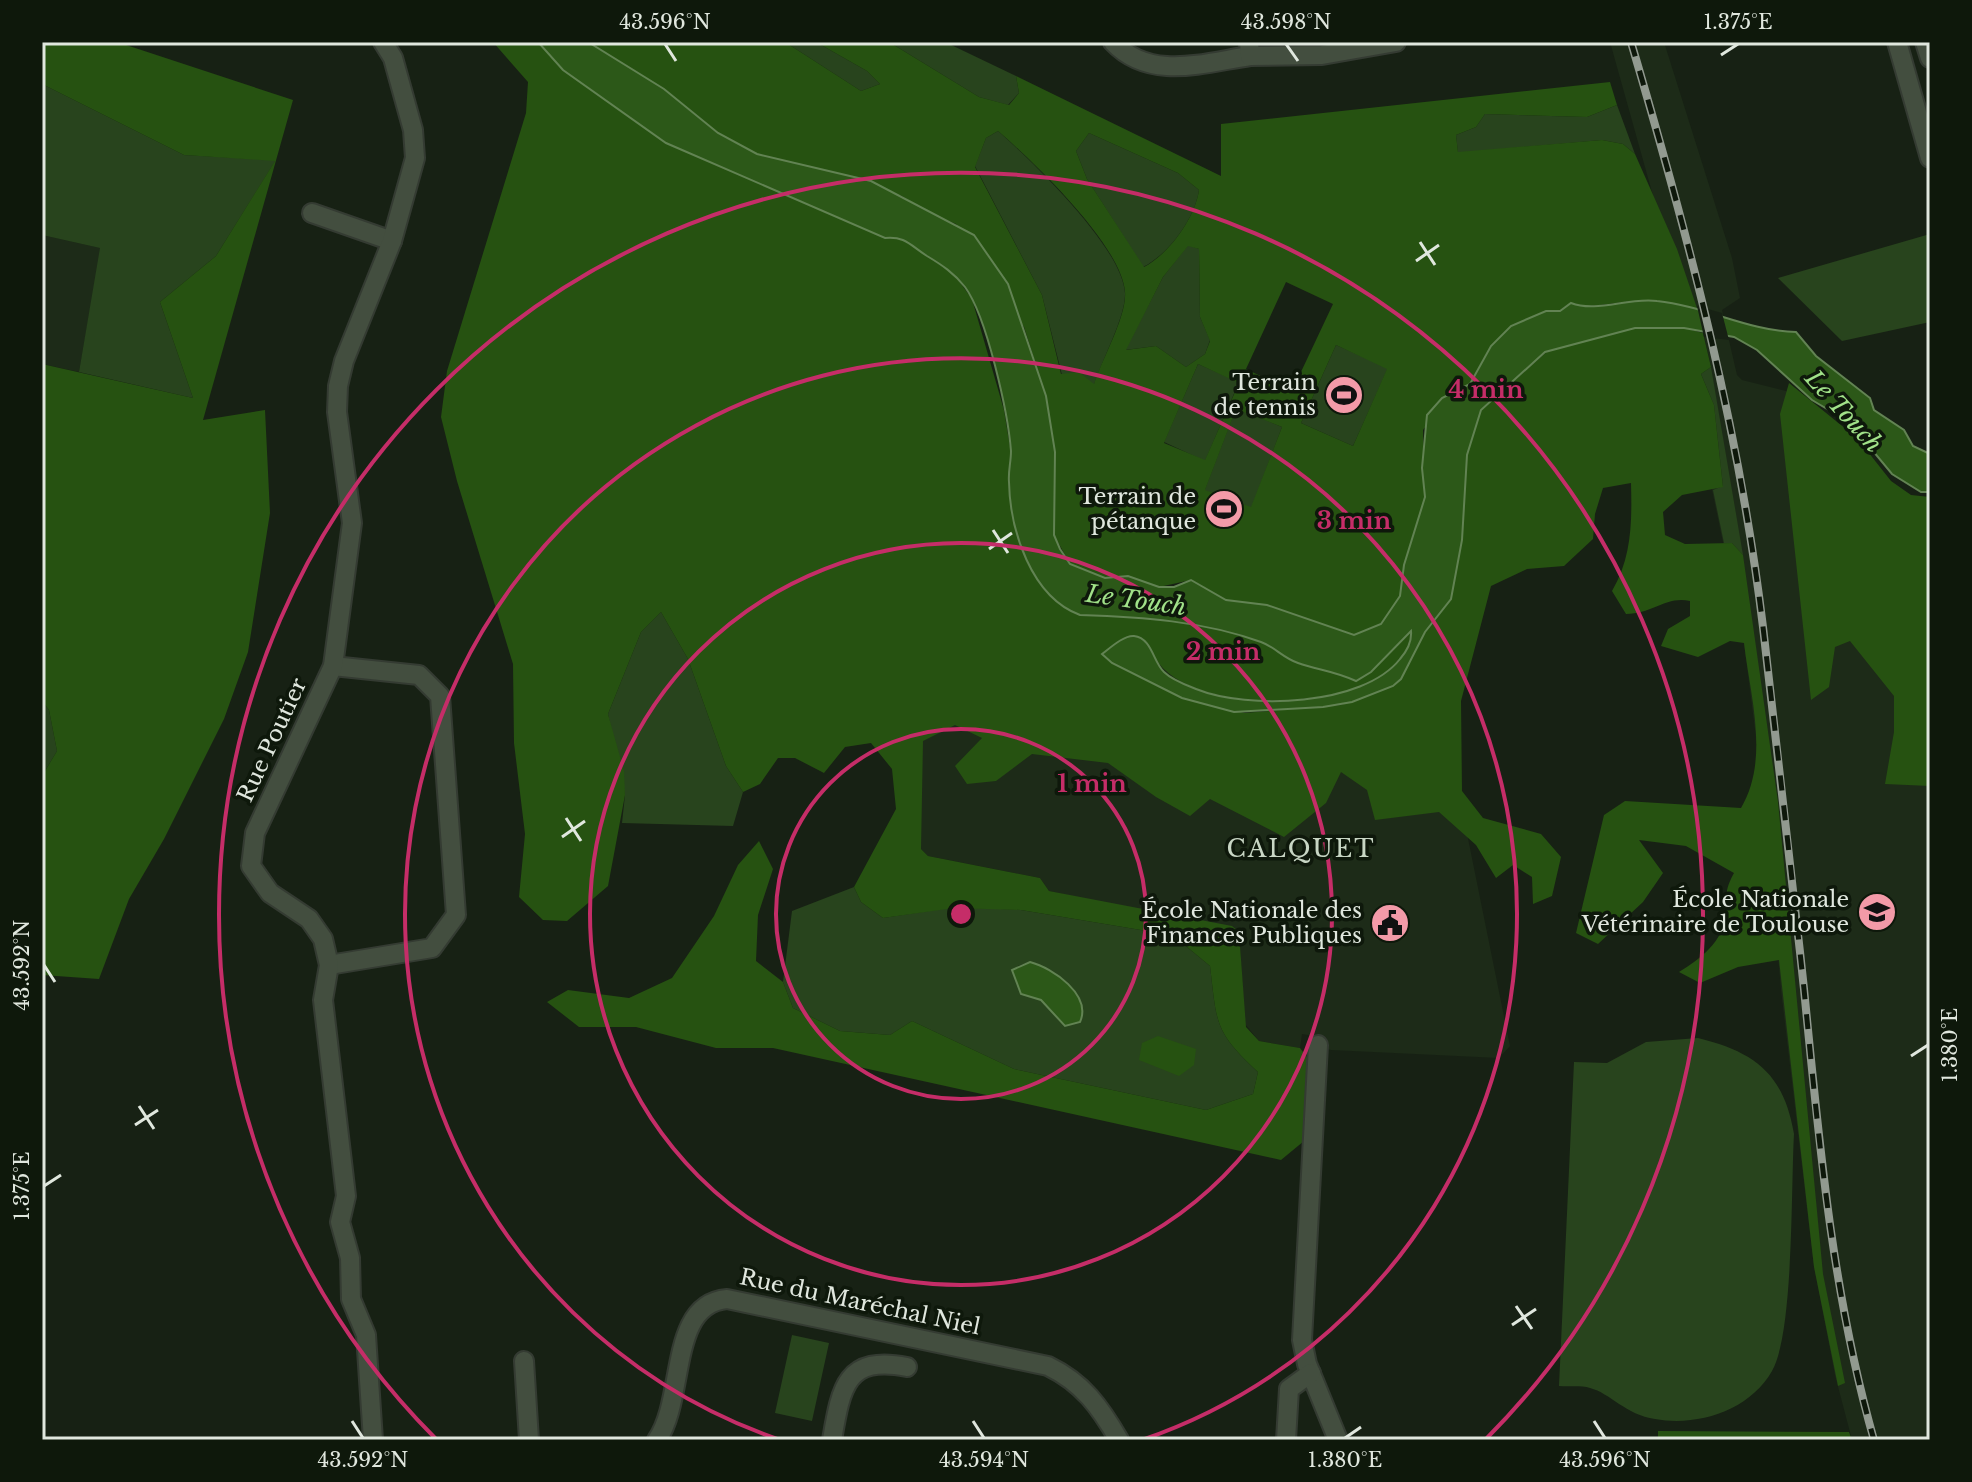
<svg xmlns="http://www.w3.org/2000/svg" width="1972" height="1482" font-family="'Libre Baskerville',serif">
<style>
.built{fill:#1d2b18}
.green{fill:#28441d;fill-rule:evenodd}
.forest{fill:#265211;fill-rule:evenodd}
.water{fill:#2c5818;stroke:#628353;stroke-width:2}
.pier{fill:#172114}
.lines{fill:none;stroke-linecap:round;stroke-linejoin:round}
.minor-casing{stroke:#343b32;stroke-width:22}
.minor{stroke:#434e3f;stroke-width:18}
.rail-casing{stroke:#929a90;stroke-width:8}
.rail{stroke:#0e180b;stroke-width:5;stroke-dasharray:15;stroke-linecap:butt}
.ticks{fill:none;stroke:#e0e7de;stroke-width:3}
.ring{fill:none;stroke:#c52d68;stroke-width:4}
.labels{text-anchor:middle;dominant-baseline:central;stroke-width:7;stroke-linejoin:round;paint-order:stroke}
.poi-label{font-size:22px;fill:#e0e7de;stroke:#0e180b;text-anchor:end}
.street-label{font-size:22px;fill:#e0e7de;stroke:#0e180b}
.water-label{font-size:24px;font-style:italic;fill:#a1e289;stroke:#0e180b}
.neighbourhood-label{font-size:24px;letter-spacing:2px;fill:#c8d6c4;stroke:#0e180b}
.centre{fill:#c52d68;stroke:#0e180b;stroke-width:4}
.ring-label{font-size:24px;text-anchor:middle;font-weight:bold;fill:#c52d68;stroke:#0e180b;stroke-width:7;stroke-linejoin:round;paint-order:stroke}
.neatline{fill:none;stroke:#e0e7de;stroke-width:3}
.ticks-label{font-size:20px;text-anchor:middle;fill:#e0e7de}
</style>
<rect width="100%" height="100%" fill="#172114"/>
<g class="built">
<polygon points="1610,42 1664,42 1732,258 1740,298 1722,310 1737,375 1742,380 1786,391 1930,532 1930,1440 1852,1440 1835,1375 1814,1267 1781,990 1766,816 1744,643 1706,461 1711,367 1698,311 1657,210"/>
<polygon points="42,235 101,248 79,372 42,364"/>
<polygon points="912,557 1440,700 1510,1046 1499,1058 1331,1050 1327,1049 1327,1038 1302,1034 1300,1048 1259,1041 1245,1024 1239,932 1049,891 1040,878 928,856 921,849"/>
</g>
<g class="green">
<polygon points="785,42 816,42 867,71 880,84 861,91"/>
<polygon points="889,42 945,42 1016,76 1019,93 1008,105 979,97"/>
<polygon points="42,84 184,155 276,160 216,256 160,302 193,398 79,372 100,248 42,235"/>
<polygon points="1617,105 1635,154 1623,144 1602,140 1458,153 1456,135 1476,127 1485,114 1587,117"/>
<path d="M998,131c34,30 124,116 127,162 1,23 -23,66 -31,92l-32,-10 -20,-80 -67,-129 11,-28z"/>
<path d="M1089,133l89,40 21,17c-4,28 -30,64 -56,77l-56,-88 -11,-28z"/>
<polygon points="1930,234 1930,322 1842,341 1778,278"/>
<polygon points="1188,245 1199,249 1200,317 1210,340 1205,354 1186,367 1156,346 1125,350 1163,277"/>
<polygon points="1336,345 1388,368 1353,446 1301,423"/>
<polygon points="1198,364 1239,382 1205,461 1164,442"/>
<polygon points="1711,367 1743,555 1732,543 1724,543 1713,490 1723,486 1714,405 1701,374"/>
<polygon points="1236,408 1282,427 1244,528 1197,510"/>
<polygon points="661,612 688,659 726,766 743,792 733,826 622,823 625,795 608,714 641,632"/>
<polygon points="42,701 49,710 57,751 42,776"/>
<path d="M854,887l7,15 22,16 71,-11 67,3 126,21 34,11 29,24c7,58 4,65 48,106l-5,22 -47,16 -192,-41 -102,-48 -22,14 -50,-4 -47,-23 -10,-26 9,-71zM1029,962l8,2 21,54 -17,-18 -20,-6 -3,-28z"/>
<path d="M1698,1038c57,14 86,36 96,96 -3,51 0,199 -22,237 -22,39 -74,56 -117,48 -29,-4 -45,-26 -65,-31 -9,-3 -21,-1 -31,-2l15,-324 33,1 39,-21z"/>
<polygon points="792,1335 829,1343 812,1421 775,1413"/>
</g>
<g class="forest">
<polygon points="42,42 117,42 293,100 203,420 265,410 270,513 248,652 224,719 164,839 129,899 99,979 42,975 42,776 57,751 49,710 42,701 42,364 193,398 160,302 216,256 275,161 184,155 42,84"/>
<path d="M493,42h45l25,28 103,73 219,95 10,-2 13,4 46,34 18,25 32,111 7,43 -1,50 6,25 15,41 16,22 33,24 82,3 41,7 63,18 33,21 32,5 25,12 15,-9 40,-41c10,78 -230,98 -259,20l-2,31 41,19 54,12 96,-8 52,-19 32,-54 26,-33 11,-59 5,-85 14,-45 69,-61 85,-21h49l19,5 8,34 -10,7 13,31 9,82 -41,8 -19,17 2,23 20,9 47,-1 11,12 35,247 45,472 22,109 -7,3 -24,-119 -35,-307 -41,7 -38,16 -21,-11c21,-13 44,-30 47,-57 2,-20 -3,-22 8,-42l-48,-27 -47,-6 24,33 -20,29 -45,42 -22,-11 28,-118 21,-14 116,7c29,-49 9,-112 3,-165l-14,-2 -32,16 -37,-11 7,-17 22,-13v-15c-25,-5 -37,13 -64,13l-14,-23c20,-34 20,-70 19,-108l-28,5 -8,26 -2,25 -29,27 -37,3 -36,17 -30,115 1,90 21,27 58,16 20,23 -9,39 -19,8 -1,-27 -19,-12 -17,13 -20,-33 -37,-33 -64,8 -8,-30 -26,-18 -15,31 -42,34 -74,-38 -20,17 -34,-19 -48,-34 -76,-9 -36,27 -29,3 -12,-18 27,-28 -27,-13 -32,16 -2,108 7,7 112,22 9,13 183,35 7,6 7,95 13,14 41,7 9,12 -5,81 -23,19 -508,-112h-57l-80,-21h-57l-32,-25 21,-12 61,8 43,-20 42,-62 24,-51 21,-24 14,28 -15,46 -2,46 27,21 10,26 47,23 50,4 22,-14 102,48 192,41 47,-16 5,-22c-44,-41 -41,-48 -48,-106l-29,-24 -34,-11 -126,-21 -67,-2 -71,10 -22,-16 -7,-15 42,-78 -4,-40 -21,-26 -26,4 -21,26 -29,-15h-17l-18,26 -17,8 -17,-26 -38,-107 -27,-47 -20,20 -33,82 16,57 1,24 -17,91 -41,35 -24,-1 -24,-23 6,-63 -11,-91 -1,-79 -56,-183 -16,-64 6,-46 79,-258 2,-31z"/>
<path d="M588,42h197l76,49 19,-7 -13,-13 -51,-29h73l90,55 30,8 10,-12 -3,-17 205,100v-52l389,-42 7,23 -30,12 -102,-3 -9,13 -20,8 2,17 144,-12 21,4 12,10 42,95 21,62c-22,-5 -41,-11 -62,-10 -24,1 -46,8 -69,4l-8,6c-16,-1 -26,9 -42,13l-47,60 -20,10 -27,36 2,67 -21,68 -4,31 -19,28 -27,11 -87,-30 -41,-5 -35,-20 -32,7 -31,-11 -23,2 -35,-14 -16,-29 -8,-139 -22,-69 -68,-103 -29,-12 -25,-16 -145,-42 -39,-21 -54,-44zM998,131c35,30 124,115 127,161 2,24 -23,67 -31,92l-15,-12 -18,2 -19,-79 -67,-128 11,-29zM1089,133l89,40 21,17c-4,28 -30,64 -55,77l-57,-88 -11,-28zM1188,246l11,3 1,68 10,24 -5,13 -19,13 -30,-21 -30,4 37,-73zM1286,282l47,22 -41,87 -46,-22zM1336,345l51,24 -34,77 -52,-23zM1198,364l41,19 -34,77 -41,-17zM1236,409l46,18 -31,80 -46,-17z"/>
<polygon points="1789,383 1857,438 1891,481 1911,495 1930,497 1930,786 1885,784 1894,732 1894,696 1850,641 1835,647 1829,687 1811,700 1780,414"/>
<polygon points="1158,1036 1196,1049 1194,1065 1179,1076 1139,1060 1142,1043"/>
<polygon points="1658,1431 1849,1432 1852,1440 1658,1440"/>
</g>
<g class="water">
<path d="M538,42h50l76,47 54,44 39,21 114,27 103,54 34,49 38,112 9,56 -1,83 6,14 10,15 35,14 23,-2 31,11h15l17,-7 35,20 41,5 87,30 27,-11 19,-28 4,-31 21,-68 -3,-29 5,-53 15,-17 28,-14 21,-38 20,-20 35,-15h14l11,-8c26,10 57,-6 86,-2 48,5 91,30 139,31l20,24 54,42 4,12 30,20 9,16 17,8v38h-9l-29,-18 -43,-52 -37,-22 -55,-50 -23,-13 -50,-9h-49l-90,24 -64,58 -14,45 -5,85 -11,59 -26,33 -24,47 -8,7 -41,16 -29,5 -89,5 -52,-14 -70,-35 -10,-9c8,-6 22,-19 32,-18 18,2 19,26 30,36 8,8 22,13 32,17 52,21 167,17 204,-30 7,-8 12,-17 11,-28l-40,41 -15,9c-21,-10 -38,-11 -58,-18 -15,-5 -23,-16 -37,-21 -58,-21 -119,-25 -181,-27 -49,-18 -70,-85 -71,-133 -1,-10 2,-20 2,-31 -3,-38 -24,-134 -46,-164 -11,-14 -23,-22 -38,-31 -17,-11 -22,-20 -42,-18l-219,-95 -103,-73z"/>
<path d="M1030,962c23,6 62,33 50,60l-15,4 -24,-26 -20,-6 -9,-24z"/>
</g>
<polygon class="pier" points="1697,306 1722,313 1729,340 1704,337"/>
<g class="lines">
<defs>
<g id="minor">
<path d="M1113,42c37,39 90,21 137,14"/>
<polyline points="1249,42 1250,56 1322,55 1396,42"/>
<polyline points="1897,42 1930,158"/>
<polyline points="1925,42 1930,58"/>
<polyline points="312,213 392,241"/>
<polyline points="329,965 432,948 456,915 440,696 419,675 333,666"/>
<polyline points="1318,1045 1302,1340 1307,1364 1338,1440"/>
<polyline points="524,1361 529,1440"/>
<polyline points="373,1440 366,1335 351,1299 350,1258 340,1222 346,1196 323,1000 329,965 323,939 309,919 270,893 251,866 255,833 333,666 352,523 337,412 338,386 344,361 392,241 415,158 413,130 393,58 383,42"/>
<path d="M657,1440c29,-42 11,-136 70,-141l321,67c35,17 52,41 71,74"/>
<path d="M832,1440c9,-53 14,-85 75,-73"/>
<polyline points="1286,1440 1289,1389 1311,1373"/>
</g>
</defs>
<use href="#minor" class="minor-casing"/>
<use href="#minor" class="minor"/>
<defs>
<path id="rail" d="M1631,42c57,193 108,385 132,585 14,120 28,241 41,362 15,152 28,304 70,451"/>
</defs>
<use href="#rail" class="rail-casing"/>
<use href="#rail" class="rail"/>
</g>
<path class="ticks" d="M665,44l11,17M1286,44l12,17M1721,55l17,-11M1420,242l15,23M1416,261l23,-16M993,530l15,23M989,549l23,-16M566,818l15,23M562,837l23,-16M44,965l11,17M1911,1056l17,-11M139,1106l15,23M135,1125l23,-15M44,1186l17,-11M1516,1306l16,23M1512,1325l24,-16M352,1421l11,17M973,1421l11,17M1594,1421l11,17M1345,1438l16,-11"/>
<g class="ring">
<circle cx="961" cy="914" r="185"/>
<circle cx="961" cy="914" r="371"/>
<path d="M780 1440A556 556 0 1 1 1142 1440"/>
<path d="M436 1439A742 742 0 1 1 1486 1439"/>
</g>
<defs>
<symbol id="stadium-disc" viewBox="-11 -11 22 22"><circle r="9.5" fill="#f39aa8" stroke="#0e180b"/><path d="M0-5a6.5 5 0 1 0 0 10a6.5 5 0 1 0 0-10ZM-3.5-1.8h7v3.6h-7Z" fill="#111"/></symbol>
<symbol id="university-disc" viewBox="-11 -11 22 22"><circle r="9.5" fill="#f39aa8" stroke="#0e180b"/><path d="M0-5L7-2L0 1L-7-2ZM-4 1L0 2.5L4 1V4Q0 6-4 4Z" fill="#111"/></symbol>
<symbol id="civic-disc" viewBox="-11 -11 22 22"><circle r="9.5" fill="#f39aa8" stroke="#0e180b"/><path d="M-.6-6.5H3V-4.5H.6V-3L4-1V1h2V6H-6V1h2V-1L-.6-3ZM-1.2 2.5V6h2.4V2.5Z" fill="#111"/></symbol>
</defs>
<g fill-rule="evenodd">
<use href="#stadium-disc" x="1322" y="373" width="44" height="44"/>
<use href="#stadium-disc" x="1202" y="487" width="44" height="44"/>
<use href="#university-disc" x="1855" y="890" width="44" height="44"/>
<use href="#civic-disc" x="1368" y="901" width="44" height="44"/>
</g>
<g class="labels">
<g class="poi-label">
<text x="1316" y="382">Terrain<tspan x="1316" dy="25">de tennis</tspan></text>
<text x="1196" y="496">Terrain de<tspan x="1196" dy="25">pétanque</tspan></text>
<text x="1849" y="899">École Nationale<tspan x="1849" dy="25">Vétérinaire de Toulouse</tspan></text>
<text x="1362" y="910">École Nationale des<tspan x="1362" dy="25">Finances Publiques</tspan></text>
</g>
<g class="street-label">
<text transform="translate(272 740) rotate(-65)">Rue Poutier</text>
<text transform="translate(860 1302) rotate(12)">Rue du Maréchal Niel</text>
</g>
<g class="water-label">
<text transform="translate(1844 411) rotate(48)">Le Touch</text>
<text transform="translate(1136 600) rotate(8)">Le Touch</text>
</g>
<g class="neighbourhood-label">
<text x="1301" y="848">CALQUET</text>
</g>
</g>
<circle cx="961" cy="914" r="12" class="centre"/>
<g class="ring-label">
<text x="1486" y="398">4 min</text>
<text x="1354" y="529">3 min</text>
<text x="1223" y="660">2 min</text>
<text x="1092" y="792">1 min</text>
</g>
<rect width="1972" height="1482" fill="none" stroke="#0e180b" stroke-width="88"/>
<rect x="44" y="44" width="1884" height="1394" class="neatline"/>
<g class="ticks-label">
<text x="665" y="29">43.596°N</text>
<text x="1286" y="29">43.598°N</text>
<text x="1738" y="29">1.375°E</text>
<text transform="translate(22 965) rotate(-90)" y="7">43.592°N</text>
<text transform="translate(1950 1045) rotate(-90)" y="7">1.380°E</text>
<text transform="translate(22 1186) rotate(-90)" y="7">1.375°E</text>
<text x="363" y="1467">43.592°N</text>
<text x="984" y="1467">43.594°N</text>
<text x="1345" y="1467">1.380°E</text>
<text x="1605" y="1467">43.596°N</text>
</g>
</svg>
